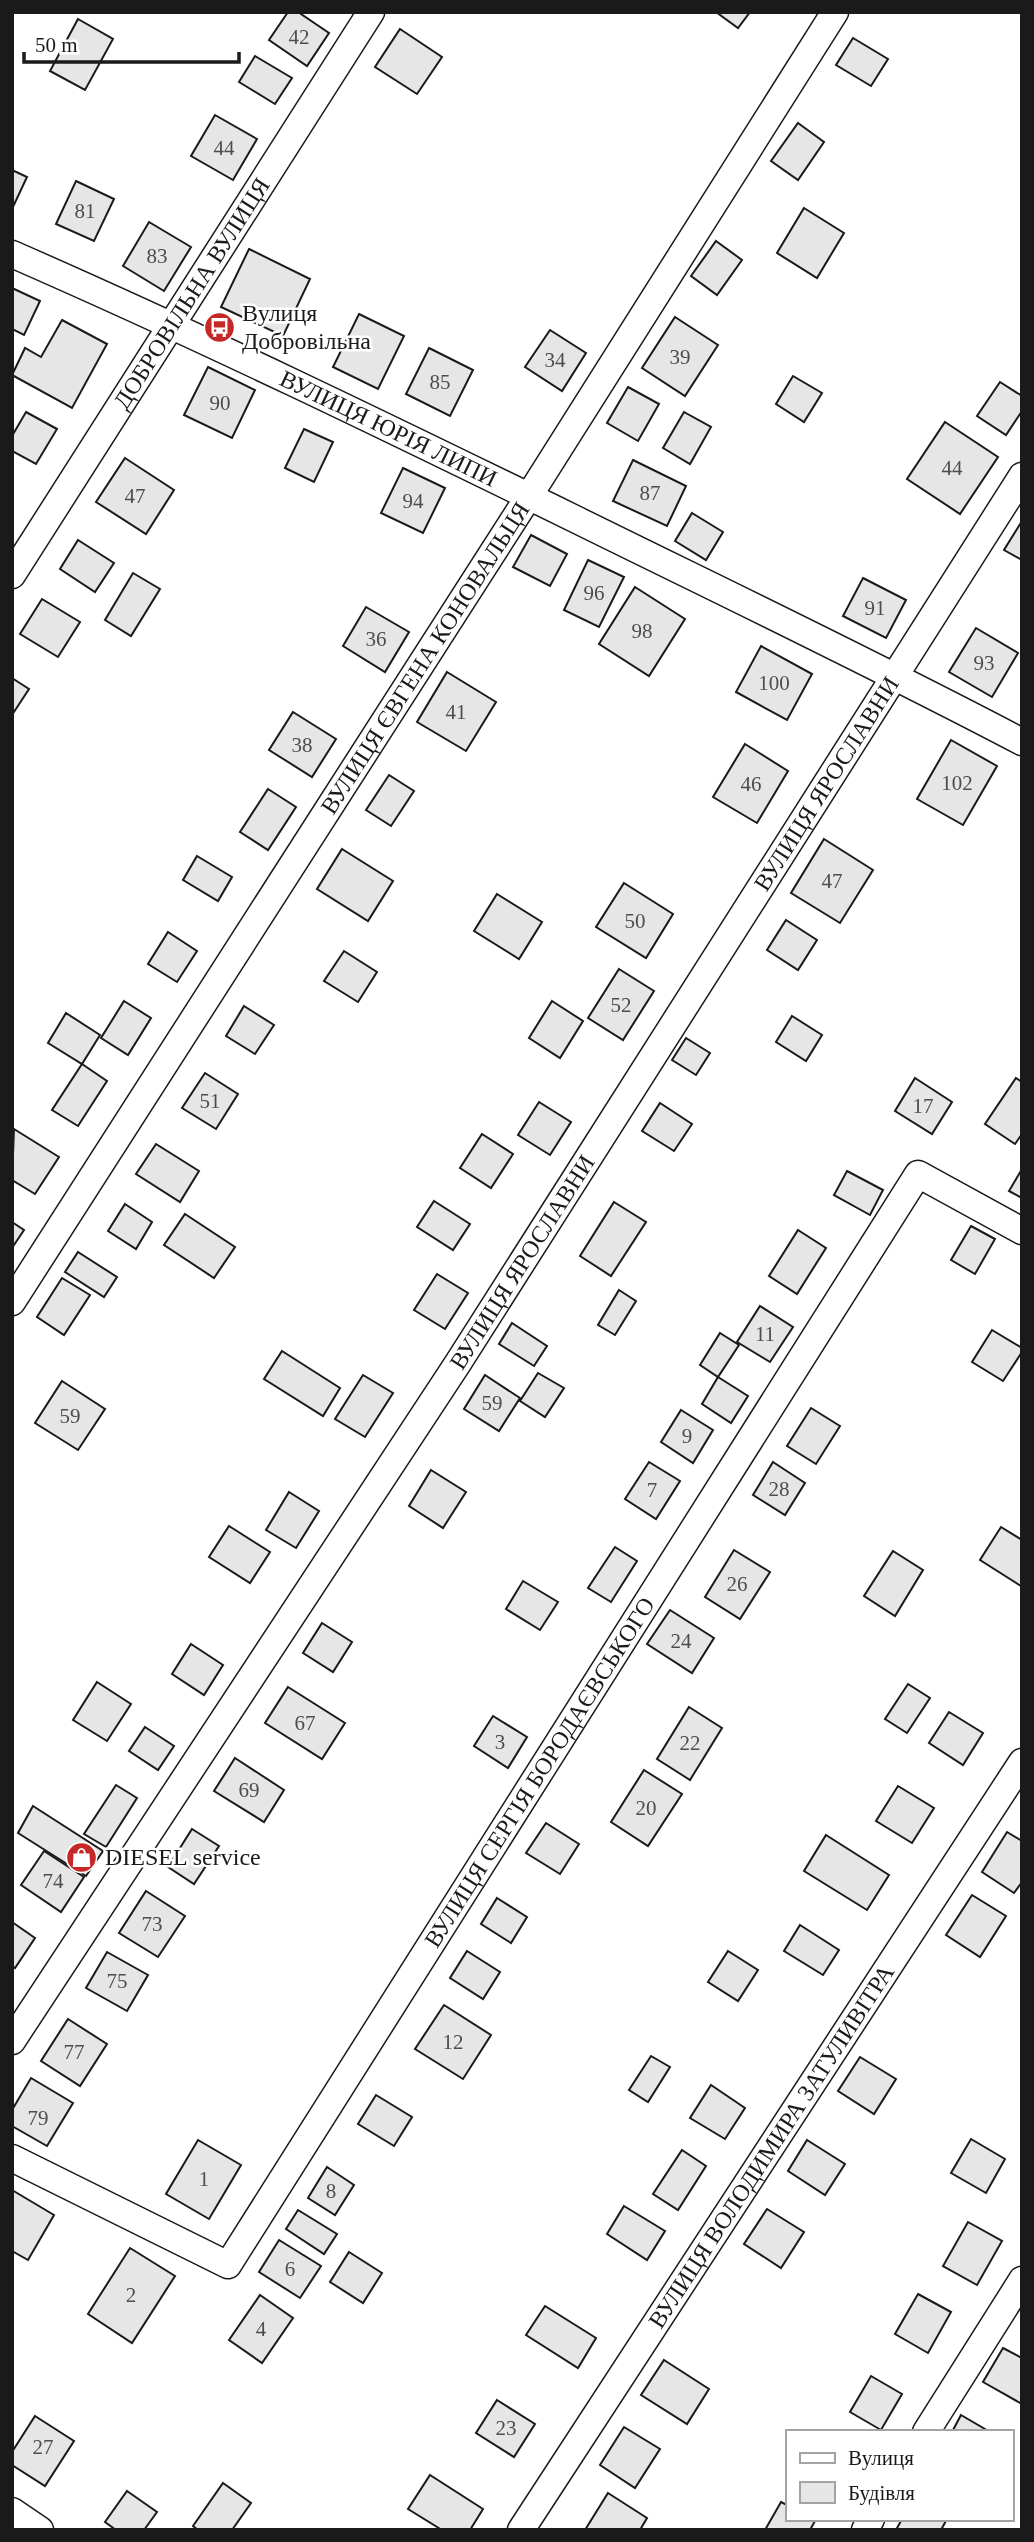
<svg xmlns="http://www.w3.org/2000/svg" width="1034" height="2542" font-family="'Times New Roman',serif">
<style>
.building{fill:#e6e6e6;stroke:#1a1a1a;stroke-width:2}
.lines{fill:none;stroke-linecap:round;stroke-linejoin:round}
.street-casing{stroke:#1a1a1a;stroke-width:29}
.street{stroke:#fff;stroke-width:26}
.labels{text-anchor:middle;dominant-baseline:central;stroke-width:5;stroke-linejoin:round;paint-order:stroke}
.number-label{font-size:21px;fill:#4d4d4d}
.street-label{font-size:24px;fill:#1a1a1a;stroke:#fff}
.poi-label{font-size:24px;fill:#1a1a1a;stroke:#fff;text-anchor:start}
</style>
<rect width="100%" height="100%" fill="#fff"/>
<g class="building">
<polygon points="288,12 298,12 329,33 307,66 269,40"/>
<polygon points="716,12 750,12 738,28"/>
<polygon points="78,19 113,39 85,90 50,71"/>
<polygon points="400,29 442,57 417,94 375,67"/>
<polygon points="853,38 888,59 871,86 836,65"/>
<polygon points="255,56 292,78 275,104 239,82"/>
<polygon points="215,115 257,139 233,180 191,156"/>
<polygon points="798,123 824,142 798,180 771,161"/>
<polygon points="12,170 27,177 12,209"/>
<polygon points="76,181 114,199 94,241 56,224"/>
<polygon points="804,208 844,233 817,278 777,253"/>
<polygon points="149,222 191,247 164,291 123,266"/>
<polygon points="716,241 742,260 717,295 691,276"/>
<polygon points="249,249 310,279 283,336 221,307"/>
<polygon points="12,288 40,301 24,335 12,329"/>
<polygon points="359,314 404,336 378,389 333,367"/>
<polygon points="675,317 718,345 685,396 642,368"/>
<polygon points="62,320 107,344 72,408 12,375 25,348 41,357"/>
<polygon points="550,330 586,353 562,391 525,367"/>
<polygon points="429,348 473,370 450,416 406,394"/>
<polygon points="208,367 255,390 232,438 184,415"/>
<polygon points="793,376 822,393 804,422 776,404"/>
<polygon points="1000,382 1022,396 1022,411 1006,435 977,416"/>
<polygon points="628,387 659,404 638,441 607,423"/>
<polygon points="26,412 57,429 36,464 12,451 12,436"/>
<polygon points="684,412 711,427 690,464 663,448"/>
<polygon points="945,422 998,457 960,514 907,479"/>
<polygon points="304,429 333,442 314,482 285,468"/>
<polygon points="125,458 174,490 146,534 96,502"/>
<polygon points="633,460 686,486 667,526 613,501"/>
<polygon points="403,468 445,488 423,533 381,513"/>
<polygon points="692,513 723,532 706,560 675,541"/>
<polygon points="1022,521 1022,560 1004,550"/>
<polygon points="531,535 567,554 550,586 513,567"/>
<polygon points="78,540 114,563 95,592 60,569"/>
<polygon points="588,560 624,577 599,627 564,610"/>
<polygon points="133,573 160,589 131,636 105,620"/>
<polygon points="863,578 906,600 886,638 843,616"/>
<polygon points="635,587 685,619 649,676 599,644"/>
<polygon points="42,599 80,622 58,657 20,634"/>
<polygon points="366,607 409,632 385,672 343,646"/>
<polygon points="976,628 1018,653 992,697 949,672"/>
<polygon points="761,646 812,674 787,720 736,692"/>
<polygon points="447,672 496,702 466,751 417,722"/>
<polygon points="12,678 29,689 12,715"/>
<polygon points="293,712 336,739 312,777 269,750"/>
<polygon points="951,740 997,766 963,825 917,799"/>
<polygon points="745,744 788,771 757,823 713,797"/>
<polygon points="389,775 414,791 391,826 366,810"/>
<polygon points="268,789 296,807 268,850 240,832"/>
<polygon points="824,839 873,870 840,923 791,893"/>
<polygon points="342,849 393,881 368,921 317,889"/>
<polygon points="197,856 232,877 218,901 183,880"/>
<polygon points="624,883 673,914 646,958 596,927"/>
<polygon points="497,894 542,922 519,959 474,931"/>
<polygon points="786,920 817,940 798,970 767,950"/>
<polygon points="168,932 197,951 177,982 148,964"/>
<polygon points="344,951 377,972 358,1002 324,981"/>
<polygon points="619,969 654,991 623,1040 588,1018"/>
<polygon points="124,1001 151,1018 128,1055 101,1038"/>
<polygon points="552,1001 583,1021 560,1058 529,1038"/>
<polygon points="244,1006 274,1025 255,1054 226,1036"/>
<polygon points="66,1013 100,1035 82,1064 48,1043"/>
<polygon points="792,1016 822,1035 806,1061 776,1042"/>
<polygon points="686,1038 710,1053 696,1075 672,1060"/>
<polygon points="82,1064 107,1081 78,1126 52,1110"/>
<polygon points="205,1073 238,1094 216,1129 182,1108"/>
<polygon points="915,1078 952,1102 932,1134 895,1111"/>
<polygon points="1016,1078 1022,1082 1022,1134 1015,1144 985,1124"/>
<polygon points="539,1102 571,1122 550,1155 518,1135"/>
<polygon points="660,1103 692,1124 674,1151 642,1131"/>
<polygon points="14,1129 59,1157 35,1194 12,1180"/>
<polygon points="482,1134 513,1154 491,1188 460,1168"/>
<polygon points="156,1144 199,1171 180,1202 136,1174"/>
<polygon points="1022,1169 1022,1198 1009,1191"/>
<polygon points="847,1171 883,1190 870,1215 834,1195"/>
<polygon points="434,1201 470,1224 453,1250 417,1227"/>
<polygon points="614,1202 646,1222 611,1276 580,1256"/>
<polygon points="125,1204 152,1222 136,1249 108,1231"/>
<polygon points="185,1214 235,1247 214,1278 164,1245"/>
<polygon points="12,1222 24,1230 12,1248"/>
<polygon points="971,1226 995,1239 975,1274 951,1260"/>
<polygon points="798,1230 826,1248 797,1294 769,1276"/>
<polygon points="78,1252 117,1277 104,1297 65,1272"/>
<polygon points="437,1274 468,1293 445,1329 414,1310"/>
<polygon points="62,1278 90,1295 64,1335 37,1317"/>
<polygon points="619,1290 636,1301 615,1335 598,1325"/>
<polygon points="760,1306 793,1327 770,1362 737,1342"/>
<polygon points="512,1323 547,1346 534,1366 499,1344"/>
<polygon points="992,1330 1022,1348 1022,1352 1003,1381 972,1362"/>
<polygon points="720,1333 739,1345 718,1377 700,1365"/>
<polygon points="282,1351 340,1388 323,1416 264,1379"/>
<polygon points="538,1373 564,1388 545,1417 520,1401"/>
<polygon points="363,1375 393,1393 365,1437 335,1419"/>
<polygon points="485,1375 520,1398 499,1431 464,1409"/>
<polygon points="718,1377 748,1396 731,1423 702,1404"/>
<polygon points="62,1381 105,1409 78,1450 35,1423"/>
<polygon points="811,1408 840,1426 816,1464 787,1446"/>
<polygon points="681,1410 713,1430 693,1463 661,1442"/>
<polygon points="649,1462 680,1481 656,1519 625,1499"/>
<polygon points="773,1462 805,1483 785,1515 753,1495"/>
<polygon points="431,1470 466,1492 443,1528 409,1506"/>
<polygon points="289,1492 319,1511 296,1548 266,1530"/>
<polygon points="229,1526 270,1552 250,1583 209,1557"/>
<polygon points="1001,1527 1022,1540 1021,1586 980,1560"/>
<polygon points="615,1547 637,1561 611,1602 588,1588"/>
<polygon points="734,1550 770,1572 740,1619 705,1597"/>
<polygon points="893,1551 923,1570 895,1616 864,1596"/>
<polygon points="523,1581 558,1602 540,1630 506,1609"/>
<polygon points="670,1610 714,1638 692,1673 647,1644"/>
<polygon points="322,1623 352,1642 333,1672 303,1653"/>
<polygon points="191,1644 223,1665 204,1695 172,1674"/>
<polygon points="97,1682 131,1704 107,1741 73,1720"/>
<polygon points="908,1684 930,1698 907,1733 885,1719"/>
<polygon points="288,1687 345,1723 322,1759 265,1723"/>
<polygon points="689,1707 722,1728 690,1780 657,1759"/>
<polygon points="949,1712 983,1733 963,1765 929,1743"/>
<polygon points="493,1716 527,1737 508,1768 474,1746"/>
<polygon points="145,1727 174,1746 158,1770 129,1751"/>
<polygon points="235,1758 284,1790 264,1822 214,1791"/>
<polygon points="644,1770 682,1794 648,1846 611,1822"/>
<polygon points="116,1785 137,1798 106,1847 84,1834"/>
<polygon points="898,1786 934,1808 912,1843 876,1821"/>
<polygon points="33,1806 103,1851 86,1876 18,1833"/>
<polygon points="546,1823 579,1844 560,1874 526,1853"/>
<polygon points="192,1829 219,1846 194,1884 168,1867"/>
<polygon points="1007,1832 1022,1841 1022,1882 1014,1893 982,1872"/>
<polygon points="826,1835 889,1875 867,1910 804,1871"/>
<polygon points="44,1851 84,1877 61,1912 21,1885"/>
<polygon points="146,1891 185,1916 158,1957 119,1933"/>
<polygon points="972,1895 1006,1916 980,1957 946,1935"/>
<polygon points="497,1898 527,1917 511,1943 481,1924"/>
<polygon points="12,1922 35,1938 15,1968 12,1966"/>
<polygon points="800,1925 839,1950 823,1975 784,1951"/>
<polygon points="467,1951 500,1972 483,1999 450,1978"/>
<polygon points="728,1951 758,1970 738,2001 708,1982"/>
<polygon points="107,1952 148,1975 127,2011 86,1988"/>
<polygon points="444,2005 491,2035 463,2079 415,2049"/>
<polygon points="68,2019 107,2044 80,2086 41,2061"/>
<polygon points="651,2056 670,2067 648,2102 629,2090"/>
<polygon points="860,2057 896,2079 874,2114 838,2091"/>
<polygon points="31,2078 73,2103 47,2146 12,2126 12,2110"/>
<polygon points="711,2085 745,2108 725,2139 690,2118"/>
<polygon points="376,2095 412,2117 394,2146 358,2124"/>
<polygon points="971,2139 1005,2159 986,2193 951,2173"/>
<polygon points="198,2140 241,2165 209,2219 166,2194"/>
<polygon points="807,2140 845,2164 825,2195 788,2171"/>
<polygon points="682,2150 706,2166 678,2210 653,2194"/>
<polygon points="327,2167 354,2185 335,2215 308,2198"/>
<polygon points="12,2190 54,2215 28,2260 12,2251"/>
<polygon points="624,2206 665,2231 647,2260 607,2234"/>
<polygon points="767,2209 804,2232 781,2268 744,2244"/>
<polygon points="298,2210 337,2234 324,2254 286,2229"/>
<polygon points="968,2222 1002,2241 977,2285 943,2266"/>
<polygon points="279,2240 321,2266 300,2298 259,2272"/>
<polygon points="130,2248 175,2276 132,2343 88,2314"/>
<polygon points="349,2252 382,2273 363,2303 330,2282"/>
<polygon points="918,2294 951,2312 928,2353 895,2334"/>
<polygon points="260,2295 293,2318 262,2363 229,2340"/>
<polygon points="545,2306 596,2338 578,2368 526,2335"/>
<polygon points="1003,2348 1022,2358 1022,2404 983,2382"/>
<polygon points="664,2360 709,2389 687,2424 641,2395"/>
<polygon points="871,2376 902,2394 881,2430 850,2412"/>
<polygon points="497,2400 535,2424 514,2457 476,2433"/>
<polygon points="961,2415 990,2432 952,2432"/>
<polygon points="35,2416 74,2441 45,2486 12,2465 12,2452"/>
<polygon points="624,2427 660,2449 635,2488 600,2465"/>
<polygon points="430,2475 483,2509 470,2530 442,2530 408,2509"/>
<polygon points="223,2483 251,2503 232,2530 198,2530 193,2526"/>
<polygon points="127,2491 157,2512 144,2530 116,2530 105,2522"/>
<polygon points="608,2493 647,2518 640,2530 585,2530"/>
<polygon points="781,2502 787,2505 787,2519 815,2521 810,2530 765,2530"/>
<polygon points="902,2519 947,2519 941,2530 896,2530"/>
</g>
<g class="lines">
<defs>
<g id="street">
<path id="s1" d="M12,254c190,83 375,173 561,264 150,74 301,146 449,224"/>
<path id="s2" d="M12,575l359,-563"/>
<path id="s3" d="M12,1302l517,-806 306,-484"/>
<path id="s4" d="M12,2041l446,-678 564,-887"/>
<path id="s5" d="M12,2158l216,107 690,-1091 104,57"/>
<polyline points="926,2432 1022,2280"/>
<polyline points="12,2511 40,2530"/>
<path id="s6" d="M521,2530l501,-768"/>
<polyline points="865,2530 871,2519"/>
</g>
</defs>
<use href="#street" class="street-casing"/>
<use href="#street" class="street"/>
</g>
<defs>
<symbol id="bus-disc" viewBox="-11 -11 22 22"><circle r="9.5" fill="#c62828" stroke="#fff"/><path d="M-5-6H5V4H4V6H2V4H-2V6H-4V4H-5ZM-3.5-4V0h7V-4ZM-3.5 1.2v1.5H-2V1.2ZM2 1.2v1.5H3.5V1.2Z" fill="#fff"/></symbol>
<symbol id="shop-disc" viewBox="-11 -11 22 22"><circle r="9.5" fill="#c62828" stroke="#fff"/><path d="M-5-2.5h2.3a2.7 3.5 0 0 1 5.4 0H5L5.5 6h-11ZM-1.5-2.5h3a1.5 2.3 0 0 0-3 0Z" fill="#fff"/></symbol>
</defs>
<g fill-rule="evenodd">
<use href="#bus-disc" x="202" y="310" width="35" height="35"/>
<use href="#shop-disc" x="64" y="1840" width="35" height="35"/>
</g>
<g class="labels">
<g class="number-label">
<text x="299" y="37">42</text>
<text x="224" y="148">44</text>
<text x="85" y="211">81</text>
<text x="157" y="256">83</text>
<text x="680" y="357">39</text>
<text x="555" y="360">34</text>
<text x="440" y="382">85</text>
<text x="220" y="403">90</text>
<text x="952" y="468">44</text>
<text x="650" y="493">87</text>
<text x="135" y="496">47</text>
<text x="413" y="501">94</text>
<text x="594" y="593">96</text>
<text x="875" y="608">91</text>
<text x="642" y="631">98</text>
<text x="376" y="639">36</text>
<text x="984" y="663">93</text>
<text x="774" y="683">100</text>
<text x="456" y="712">41</text>
<text x="302" y="745">38</text>
<text x="957" y="783">102</text>
<text x="751" y="784">46</text>
<text x="832" y="881">47</text>
<text x="635" y="921">50</text>
<text x="621" y="1005">52</text>
<text x="210" y="1101">51</text>
<text x="923" y="1106">17</text>
<text x="765" y="1334">11</text>
<text x="492" y="1403">59</text>
<text x="70" y="1416">59</text>
<text x="687" y="1436">9</text>
<text x="779" y="1489">28</text>
<text x="652" y="1490">7</text>
<text x="737" y="1584">26</text>
<text x="681" y="1641">24</text>
<text x="305" y="1723">67</text>
<text x="500" y="1742">3</text>
<text x="690" y="1743">22</text>
<text x="249" y="1790">69</text>
<text x="646" y="1808">20</text>
<text x="53" y="1881">74</text>
<text x="152" y="1924">73</text>
<text x="117" y="1981">75</text>
<text x="453" y="2042">12</text>
<text x="74" y="2052">77</text>
<text x="38" y="2118">79</text>
<text x="204" y="2179">1</text>
<text x="331" y="2191">8</text>
<text x="290" y="2269">6</text>
<text x="131" y="2295">2</text>
<text x="261" y="2329">4</text>
<text x="506" y="2428">23</text>
<text x="43" y="2447">27</text>
</g>
<g class="street-label">
<text stroke="none"><textPath href="#s2" startOffset="334">ДОБРОВІЛЬНА ВУЛИЦЯ</textPath></text>
<text stroke="none"><textPath href="#s1" startOffset="415">ВУЛИЦЯ ЮРІЯ ЛИПИ</textPath></text>
<text stroke="none"><textPath href="#s3" startOffset="765">ВУЛИЦЯ ЄВГЕНА КОНОВАЛЬЦЯ</textPath></text>
<text stroke="none"><textPath href="#s4" startOffset="1498">ВУЛИЦЯ ЯРОСЛАВНИ</textPath></text>
<text stroke="none"><textPath href="#s4" startOffset="931">ВУЛИЦЯ ЯРОСЛАВНИ</textPath></text>
<text stroke="none"><textPath href="#s5" startOffset="824">ВУЛИЦЯ СЕРГІЯ БОРОДАЄВСЬКОГО</textPath></text>
<text stroke="none"><textPath href="#s6" startOffset="458">ВУЛИЦЯ ВОЛОДИМИРА ЗАТУЛИВІТРА</textPath></text>
</g>
<g class="poi-label">
<text x="242" y="313">Вулиця<tspan x="242" dy="28">Добровільна</tspan></text>
<text x="105" y="1857">DIESEL service</text>
</g>
</g>
<rect width="1034" height="2542" fill="none" stroke="#1a1a1a" stroke-width="28"/>
<rect x="786" y="2430" width="228" height="91" fill="#ffffff" stroke="#a3a3a3" stroke-width="2"/>
<rect x="800" y="2453" width="35" height="10" fill="#ffffff" stroke="#a3a3a3" stroke-width="2"/>
<text x="848" y="2465" font-size="21" fill="#1a1a1a">Вулиця</text>
<rect x="800" y="2482" width="35" height="21" fill="#e6e6e6" stroke="#a3a3a3" stroke-width="2"/>
<text x="848" y="2500" font-size="21" fill="#1a1a1a">Будівля</text>
<path d="M24 52v10h215v-10" fill="none" stroke="#1a1a1a" stroke-width="3.5"/>
<text x="35" y="52" font-size="21" fill="#1a1a1a" stroke="#ffffff" stroke-width="5" paint-order="stroke">50 m</text>
</svg>
